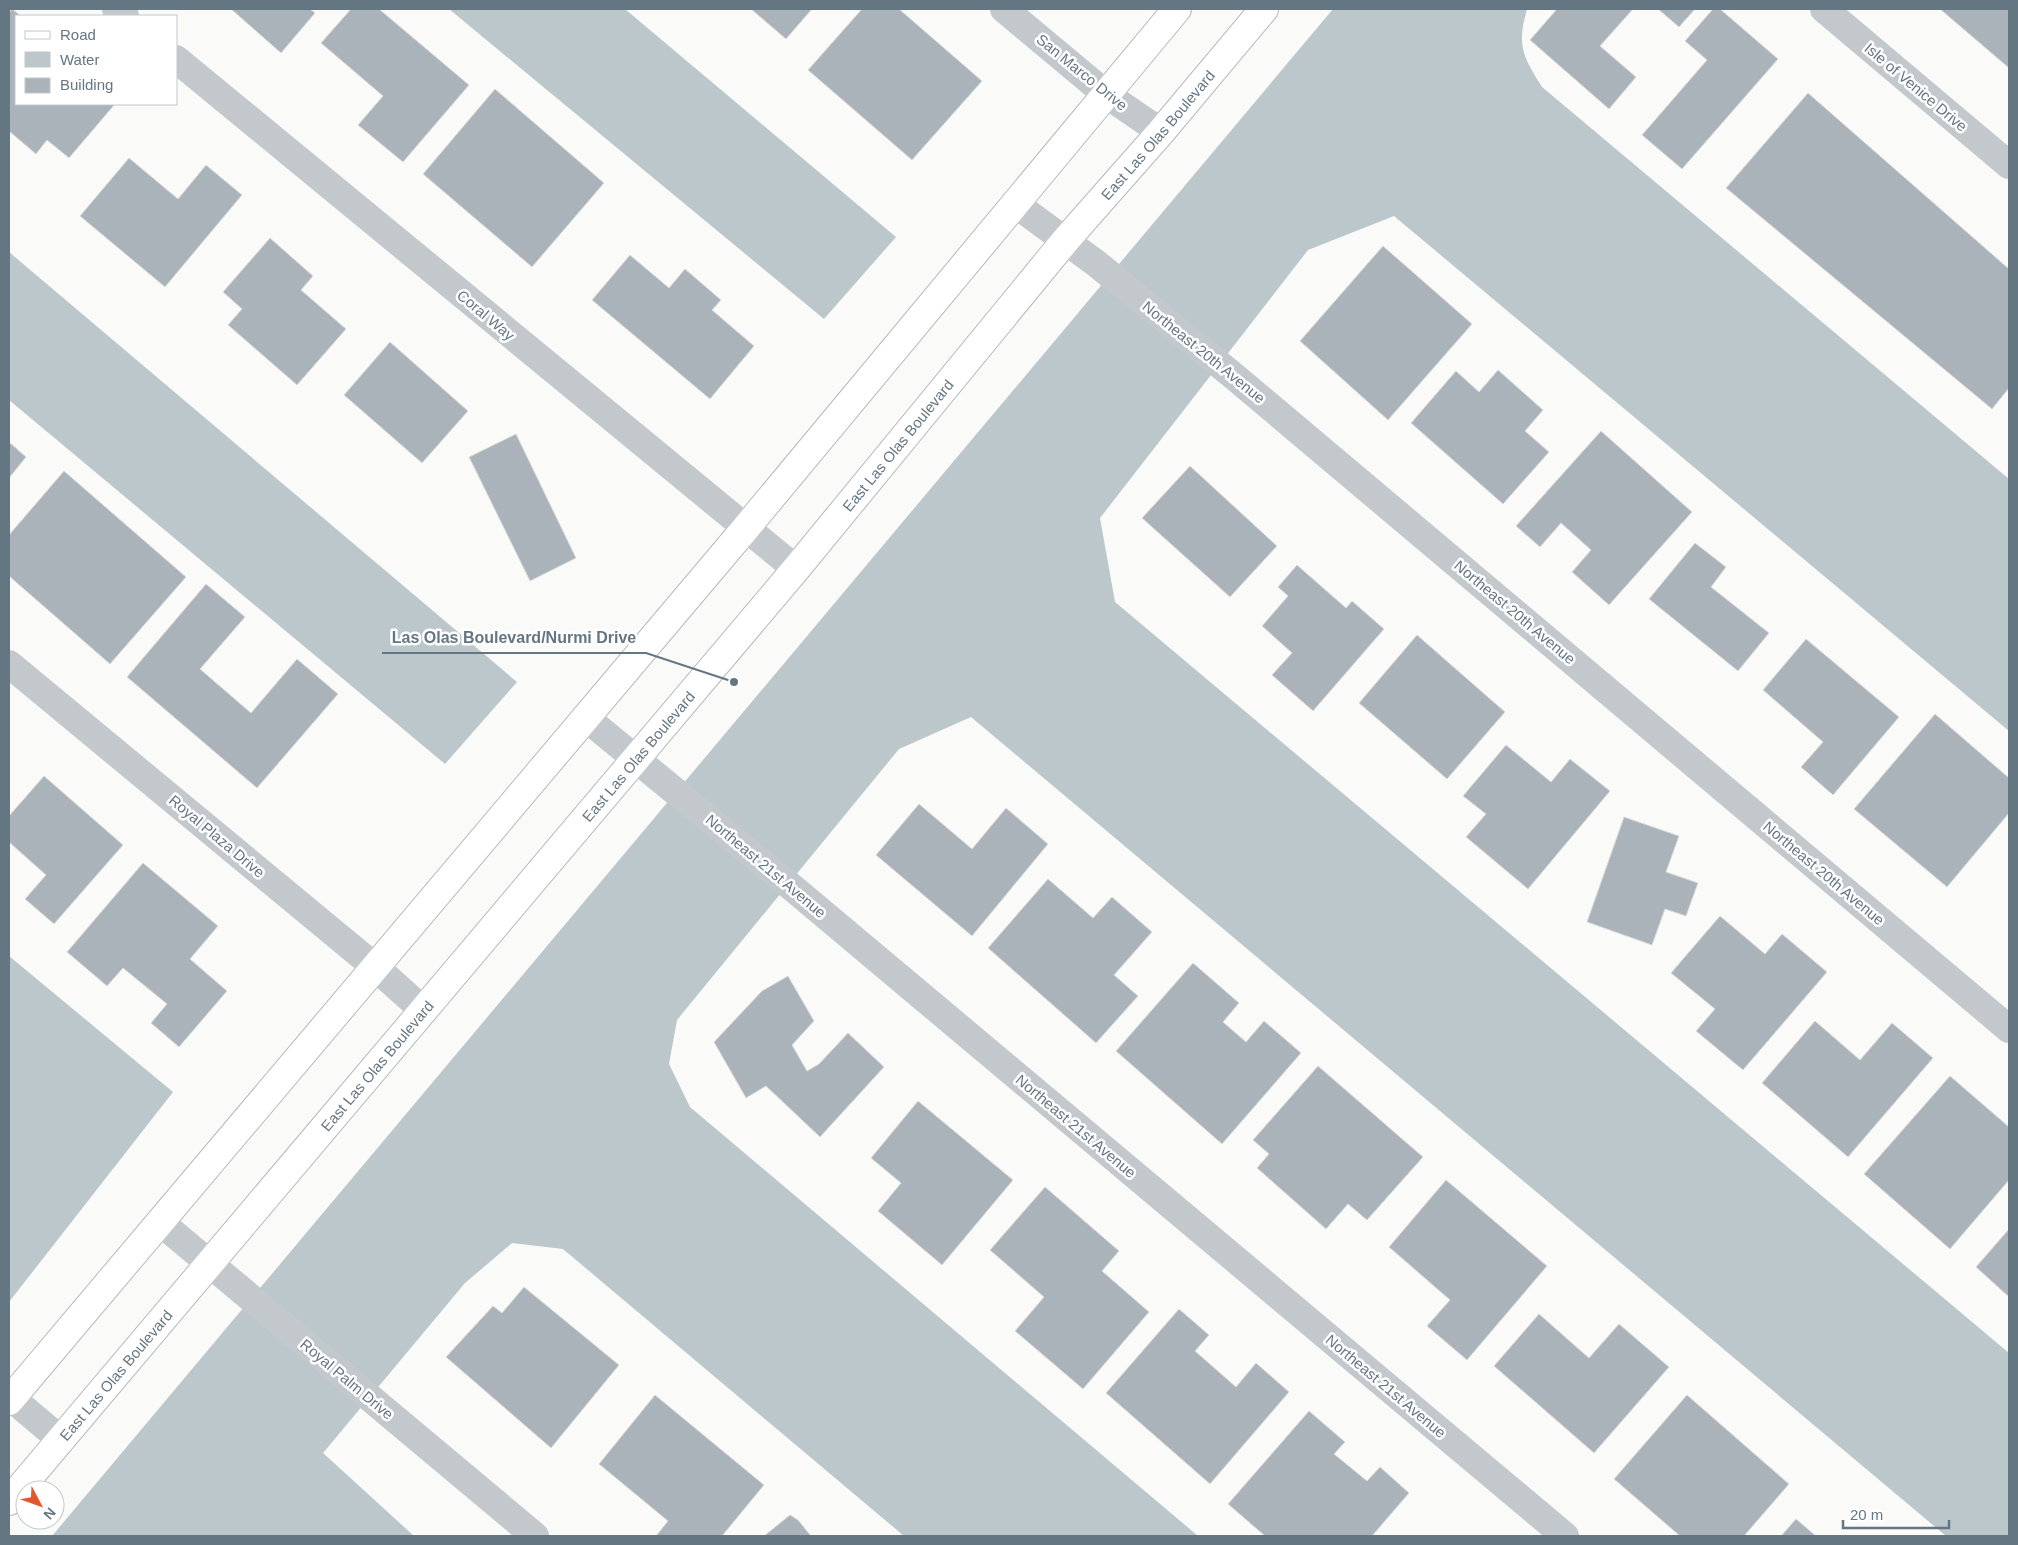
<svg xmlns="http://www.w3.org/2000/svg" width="2018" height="1545" font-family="Helvetica,sans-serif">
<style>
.water{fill:#bbc7cb}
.building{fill:#aab3b9;stroke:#dcdcda}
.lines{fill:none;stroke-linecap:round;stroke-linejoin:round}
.primary-casing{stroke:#b5babe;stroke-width:30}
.street{stroke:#c3c8cc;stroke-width:28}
.primary{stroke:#fff;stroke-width:28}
.labels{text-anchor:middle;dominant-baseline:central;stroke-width:5;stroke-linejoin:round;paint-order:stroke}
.street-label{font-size:15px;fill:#657683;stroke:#fff}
.leader{fill:none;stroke:#657683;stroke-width:2}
.callout-dot{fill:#657683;stroke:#fff;stroke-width:2}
.callout-label{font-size:16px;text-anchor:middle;font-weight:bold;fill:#657683;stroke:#fff;stroke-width:5;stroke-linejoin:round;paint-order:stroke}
</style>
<rect width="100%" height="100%" fill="#fafaf8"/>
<g class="water">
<polygon points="449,9 625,9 896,237 824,319"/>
<path d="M1333,9h194c-10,37 -5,46 15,78l467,392v252l-615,-515 -86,34 -208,268 15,84 894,751v183h-63l-975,-819 -72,32 -222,271 -8,44 21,43 508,429h-294l-341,-287 -51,-6 -47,40 -142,170 91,83h-362z"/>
<polygon points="9,252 517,682 445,764 9,400"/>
<polygon points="9,956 173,1092 9,1302"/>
</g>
<g class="building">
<polygon points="12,9 21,16 16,16 16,104 115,104 69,158 47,140 36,154 9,131 9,13"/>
<polygon points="231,9 310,9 315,13 281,53"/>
<polygon points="351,9 379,9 469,85 403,162 358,125 383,96 321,43"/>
<polygon points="751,9 812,9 786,39"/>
<polygon points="862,9 899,9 982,81 912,160 808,70"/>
<polygon points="1557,9 1633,9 1600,46 1636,77 1609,109 1530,40"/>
<polygon points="1658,9 1695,9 1679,27"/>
<polygon points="1713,9 1720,9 1778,59 1682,169 1642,135 1707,60 1685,41"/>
<polygon points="1940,9 2009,9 2009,68"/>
<polygon points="495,89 604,183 532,267 423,174"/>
<polygon points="1808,93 2009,269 2009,388 1992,409 1726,188"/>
<polygon points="129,158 178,199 206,165 242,195 165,287 80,216"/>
<polygon points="270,238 313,276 301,290 346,329 297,385 228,325 242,309 223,292"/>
<polygon points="1383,246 1472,324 1388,420 1300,341"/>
<polygon points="630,255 669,288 685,269 721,300 712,310 754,346 710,399 592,300"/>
<polygon points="390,342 468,411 422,463 344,395"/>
<polygon points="1498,370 1543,410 1525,431 1549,452 1503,504 1411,423 1456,371 1479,392"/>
<polygon points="1601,431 1692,512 1609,605 1572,572 1591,550 1561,523 1540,547 1516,526"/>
<polygon points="516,434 576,558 530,581 469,457"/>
<polygon points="9,442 26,457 9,478"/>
<polygon points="1190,466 1277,546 1230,597 1142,518"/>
<polygon points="64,471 186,577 110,664 9,576 9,535"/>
<polygon points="1695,543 1726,567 1711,587 1769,633 1738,671 1649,599"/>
<polygon points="1297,565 1346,608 1352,601 1384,629 1313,711 1272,675 1292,653 1262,626 1288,596 1278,587"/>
<polygon points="206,584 245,617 200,669 251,713 297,659 338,694 257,788 127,677"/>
<polygon points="1417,635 1505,712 1447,779 1359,703"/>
<polygon points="1806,639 1899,717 1833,795 1801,767 1823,742 1763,690"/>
<polygon points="1935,714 2009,778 2009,813 1947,887 1854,809"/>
<polygon points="1506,745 1551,782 1570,759 1610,791 1528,889 1466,837 1486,814 1463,796"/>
<polygon points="44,776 123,845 54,924 25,899 46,875 9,842 9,816"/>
<polygon points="919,804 972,849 1006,808 1048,844 972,936 876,855"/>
<polygon points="1624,817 1679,836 1666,872 1698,883 1686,916 1665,909 1652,945 1587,922"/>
<polygon points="143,863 218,926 190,959 227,991 179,1047 151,1023 167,1004 123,968 107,986 67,952"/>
<polygon points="1048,879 1093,918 1112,897 1152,932 1114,975 1138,996 1096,1043 988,948"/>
<polygon points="1720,916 1765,954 1782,934 1827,972 1743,1070 1696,1031 1715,1009 1671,973"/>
<polygon points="1193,963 1239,1003 1223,1022 1246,1042 1264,1021 1301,1053 1222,1144 1116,1051"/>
<polygon points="788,976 814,1021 792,1045 807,1071 819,1064 848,1033 884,1067 820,1137 766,1086 746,1098 714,1042 762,991"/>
<polygon points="1815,1021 1860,1060 1892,1023 1933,1058 1848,1157 1762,1083"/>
<polygon points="1318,1066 1423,1157 1367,1220 1348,1204 1326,1229 1257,1168 1269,1154 1253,1140"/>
<polygon points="1950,1076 2009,1127 2009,1180 1950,1249 1864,1174"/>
<polygon points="918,1101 1013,1180 942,1265 878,1211 901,1183 871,1158"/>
<polygon points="1446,1180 1547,1266 1467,1360 1427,1326 1450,1300 1389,1247"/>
<polygon points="1045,1187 1119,1251 1102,1271 1149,1312 1083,1389 1015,1331 1044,1297 990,1250"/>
<polygon points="2009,1229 2009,1297 1976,1267"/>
<polygon points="524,1287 619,1365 551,1448 446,1357 493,1306 502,1313"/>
<polygon points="1179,1309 1209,1335 1195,1351 1236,1387 1256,1363 1289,1392 1210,1484 1106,1393"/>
<polygon points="1539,1314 1589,1358 1619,1324 1669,1367 1594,1453 1494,1366"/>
<polygon points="655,1395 764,1485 722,1536 656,1536 668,1521 599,1464"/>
<polygon points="1687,1395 1789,1484 1744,1536 1680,1536 1614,1479"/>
<polygon points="1309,1411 1345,1442 1334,1454 1367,1481 1380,1467 1409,1493 1372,1536 1265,1536 1228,1504"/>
<polygon points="790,1515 798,1520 811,1536 764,1536"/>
<polygon points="1796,1519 1816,1536 1781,1536"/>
</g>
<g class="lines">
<defs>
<g id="primary">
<polyline points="9,1401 745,529 1177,9"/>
<path id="s1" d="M9,1501l787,-932 269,-328 96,-109 103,-123"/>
</g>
</defs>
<use href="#primary" class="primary-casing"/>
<g class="street">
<polyline points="116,9 125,16"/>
<polyline points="1004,9 1107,95 1161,132"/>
<polyline points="1824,9 2009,165"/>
<polyline points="176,59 796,569"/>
<polyline points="1014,203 1097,264 1236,378 2009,1029"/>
<polyline points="9,664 375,967 423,1010"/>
<polyline points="586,718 794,889 1565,1536"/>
<polyline points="160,1222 535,1536"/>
<polyline points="9,1396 61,1440"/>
</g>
<use href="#primary" class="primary"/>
</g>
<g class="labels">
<g class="street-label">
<text transform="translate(1082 72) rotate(39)">San Marco Drive</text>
<text transform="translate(1916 87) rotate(40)">Isle of Venice Drive</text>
<text stroke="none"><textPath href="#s1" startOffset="1785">East Las Olas Boulevard</textPath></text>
<text transform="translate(486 315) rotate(40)">Coral Way</text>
<text transform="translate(1204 352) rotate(39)">Northeast 20th Avenue</text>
<text stroke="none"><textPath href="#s1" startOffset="1380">East Las Olas Boulevard</textPath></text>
<text transform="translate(1515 612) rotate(40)">Northeast 20th Avenue</text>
<text stroke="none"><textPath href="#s1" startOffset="975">East Las Olas Boulevard</textPath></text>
<text transform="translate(217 836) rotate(40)">Royal Plaza Drive</text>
<text transform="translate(766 866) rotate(40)">Northeast 21st Avenue</text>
<text transform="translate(1824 873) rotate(40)">Northeast 20th Avenue</text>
<text stroke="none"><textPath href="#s1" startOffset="570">East Las Olas Boulevard</textPath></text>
<text transform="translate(1076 1126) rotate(40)">Northeast 21st Avenue</text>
<text stroke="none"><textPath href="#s1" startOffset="165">East Las Olas Boulevard</textPath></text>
<text transform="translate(347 1379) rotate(40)">Royal Palm Drive</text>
<text transform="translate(1386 1386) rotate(40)">Northeast 21st Avenue</text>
</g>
</g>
<path class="leader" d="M734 682L646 653H382"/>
<circle class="callout-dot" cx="734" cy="682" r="5"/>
<g class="callout-label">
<text x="514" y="643">Las Olas Boulevard/Nurmi Drive</text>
</g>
<rect width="2018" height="1545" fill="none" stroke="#657683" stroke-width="20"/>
<rect x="15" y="15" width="162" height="90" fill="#ffffff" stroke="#c1c8cd"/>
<rect x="25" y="31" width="25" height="8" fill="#ffffff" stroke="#c1c8cd"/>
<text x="60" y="40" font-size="15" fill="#657683">Road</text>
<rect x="25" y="52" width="25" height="15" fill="#bbc7cb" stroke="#c1c8cd"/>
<text x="60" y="65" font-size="15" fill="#657683">Water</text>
<rect x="25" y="78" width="25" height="15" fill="#aab3b9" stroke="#c1c8cd"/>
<text x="60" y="90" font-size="15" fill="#657683">Building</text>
<g transform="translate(40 1505) rotate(131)"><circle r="24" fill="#ffffff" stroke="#c1c8cd"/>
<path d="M0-4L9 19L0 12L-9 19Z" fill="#e4572e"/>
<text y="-8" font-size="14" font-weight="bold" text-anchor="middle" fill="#657683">N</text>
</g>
<path d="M1843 1520v8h106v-8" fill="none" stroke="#657683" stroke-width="2.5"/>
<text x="1850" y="1520" font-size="15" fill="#657683" stroke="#ffffff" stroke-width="4" paint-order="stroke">20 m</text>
</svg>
